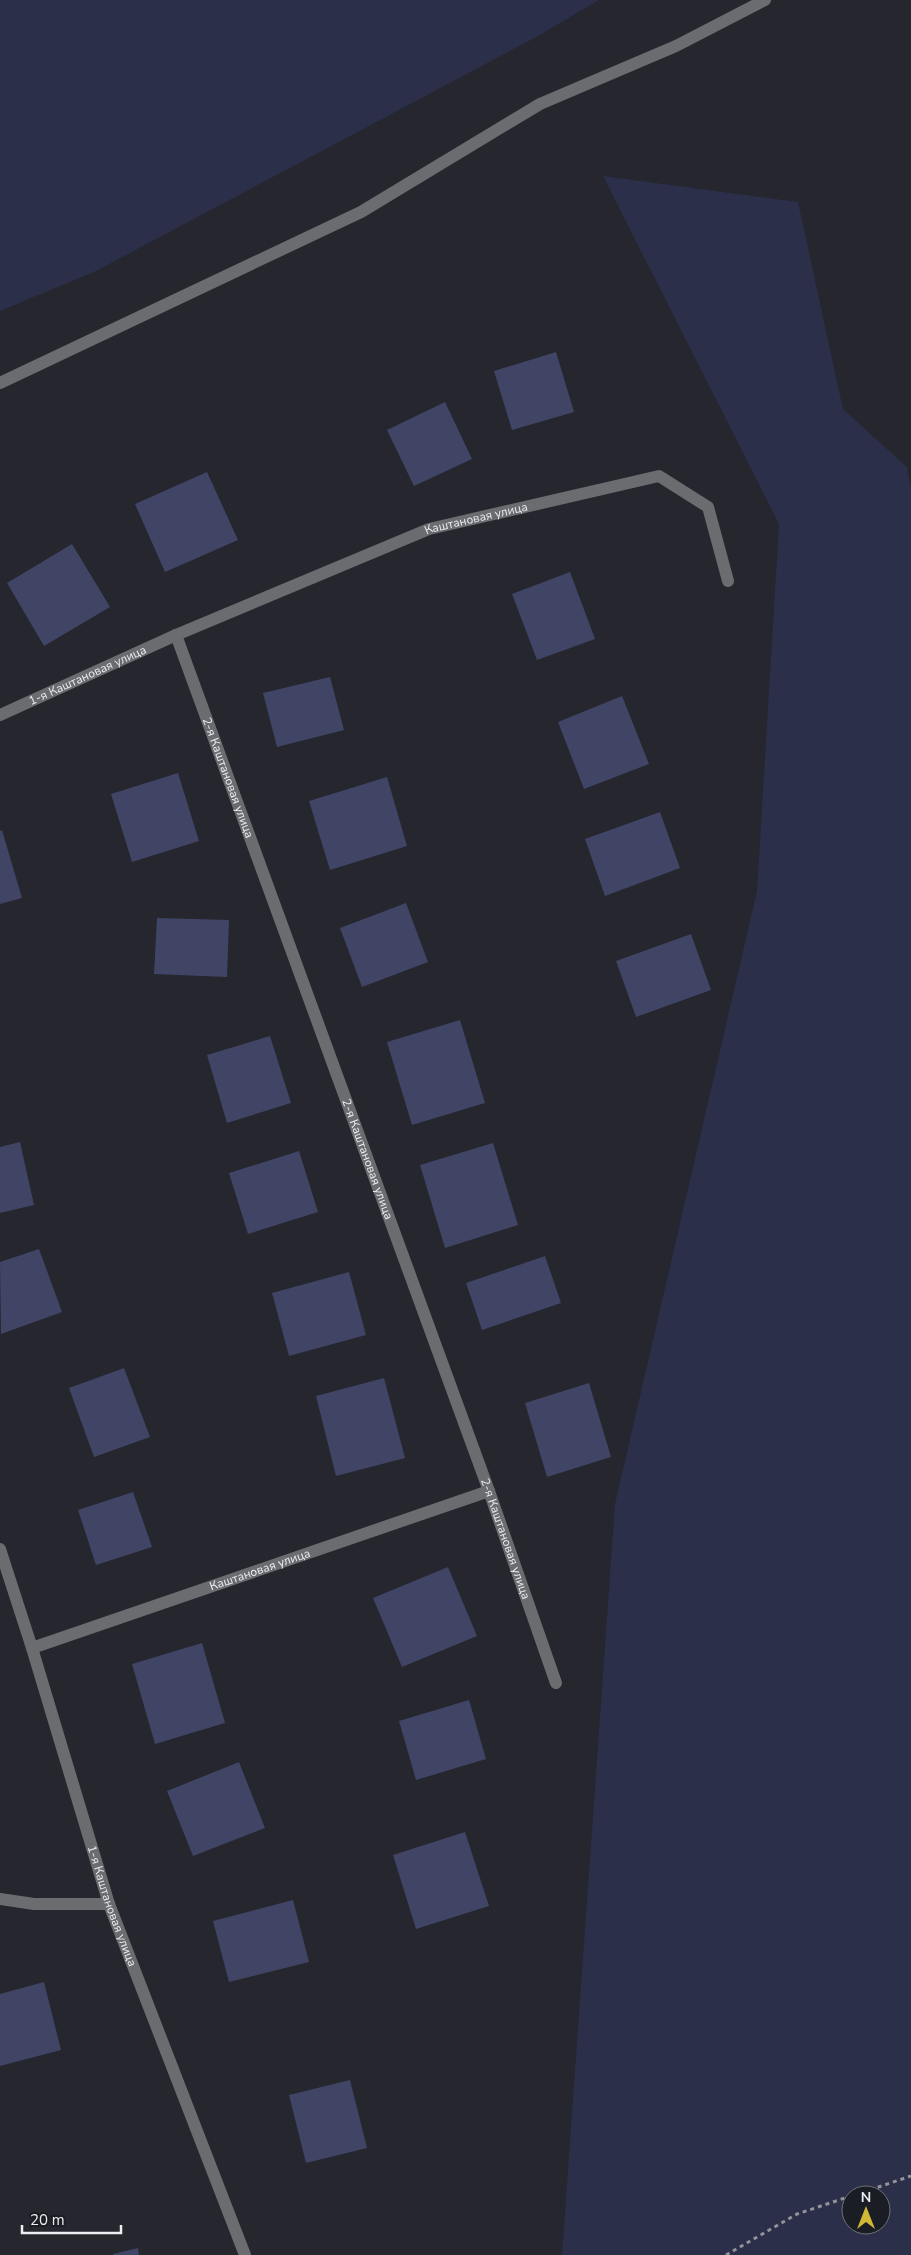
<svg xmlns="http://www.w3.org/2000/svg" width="911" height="2255" font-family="'Nunito Sans',sans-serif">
<rect width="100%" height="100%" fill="#25262e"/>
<path fill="#2b2f4a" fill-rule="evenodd" d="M0,0H599L538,36L94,272L0,311Z
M603,176L798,202L843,409L907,467L911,487V2255H562L615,1504L757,891L779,524ZM851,2195H881V2225H851Z"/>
<path fill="#404566" d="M556,352L574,412L512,430L494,371Z
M445,402L472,459L414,486L387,430Z
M207,472L238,540L165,572L135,504Z
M72,544L110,607L44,646L7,583Z
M570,572L595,639L537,660L512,594Z
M330,677L344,730L277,747L263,693Z
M622,696L649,764L584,789L558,722Z
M178,773L199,841L132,862L111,794Z
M387,777L407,846L330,870L309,801Z
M660,812L680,868L605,896L585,839Z
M2,830L22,898L0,904V831Z
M406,903L428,962L362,987L340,928Z
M157,918L229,920L227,977L154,974Z
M691,934L711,990L636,1017L616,961Z
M460,1020L485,1103L412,1125L387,1042Z
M270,1036L291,1103L227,1123L207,1055Z
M20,1142L34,1205L0,1213V1147Z
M493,1143L518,1225L445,1248L420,1165Z
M299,1151L318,1212L248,1234L229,1173Z
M39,1249L62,1312L1,1334L0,1262Z
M545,1256L561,1303L482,1330L466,1283Z
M349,1272L366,1335L289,1356L272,1293Z
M124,1368L150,1437L94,1457L69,1388Z
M384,1378L405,1458L336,1476L316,1396Z
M589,1383L611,1457L547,1477L525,1403Z
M133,1492L152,1547L96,1565L78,1510Z
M448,1567L477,1636L402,1667L373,1598Z
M202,1643L225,1723L155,1744L132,1664Z
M469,1700L486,1759L416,1780L399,1721Z
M239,1762L265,1828L193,1856L167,1791Z
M465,1832L489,1906L416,1929L393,1855Z
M293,1900L309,1962L229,1982L213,1921Z
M44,1982L61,2050L0,2066V1994Z
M350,2080L367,2148L306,2163L289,2095Z
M138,2248L139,2255H113V2254Z"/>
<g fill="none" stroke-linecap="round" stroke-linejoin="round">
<path stroke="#929399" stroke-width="3" stroke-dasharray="4 4" stroke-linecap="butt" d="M855,2195L911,2176
M726,2255L797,2214L851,2196"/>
<g stroke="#6b6c70" stroke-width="12">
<path d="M0,383L361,212L540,104L676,46L765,0"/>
<path id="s1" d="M176,635L489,1491L556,1683"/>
<path id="s2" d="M0,715L176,635L429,529L659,476L708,507L728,581"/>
<path id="s3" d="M0,1549L32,1648L109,1904L245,2255"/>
<path id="s4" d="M32,1648L489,1491"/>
<path d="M0,1899L34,1904H109"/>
</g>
</g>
<g text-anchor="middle" stroke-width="4" stroke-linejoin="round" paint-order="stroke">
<g font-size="12" fill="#edeef3" stroke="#1b1d24">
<text dy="4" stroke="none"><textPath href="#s2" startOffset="516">Каштановая улица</textPath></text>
<text dy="4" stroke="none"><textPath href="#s2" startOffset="96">1-я Каштановая улица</textPath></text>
<text dy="4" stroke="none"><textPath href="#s1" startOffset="152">2-я Каштановая улица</textPath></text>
<text dy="4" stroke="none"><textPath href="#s1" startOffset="558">2-я Каштановая улица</textPath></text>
<text dy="4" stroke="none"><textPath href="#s1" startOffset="962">2-я Каштановая улица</textPath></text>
<text dy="4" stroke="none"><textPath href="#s4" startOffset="241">Каштановая улица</textPath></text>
<text dy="4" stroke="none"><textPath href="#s3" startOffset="374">1-я Каштановая улица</textPath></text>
</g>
</g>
<g transform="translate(866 2210)"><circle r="24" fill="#1b1d24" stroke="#6f7177"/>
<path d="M0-4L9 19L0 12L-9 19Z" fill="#d1b736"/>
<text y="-8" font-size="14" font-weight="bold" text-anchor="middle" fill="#edeef3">N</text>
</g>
<path d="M22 2225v8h99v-8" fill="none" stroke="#edeef3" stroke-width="2.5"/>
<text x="30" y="2225" font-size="15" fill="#edeef3" stroke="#1b1d24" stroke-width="4" paint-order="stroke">20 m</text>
</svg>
